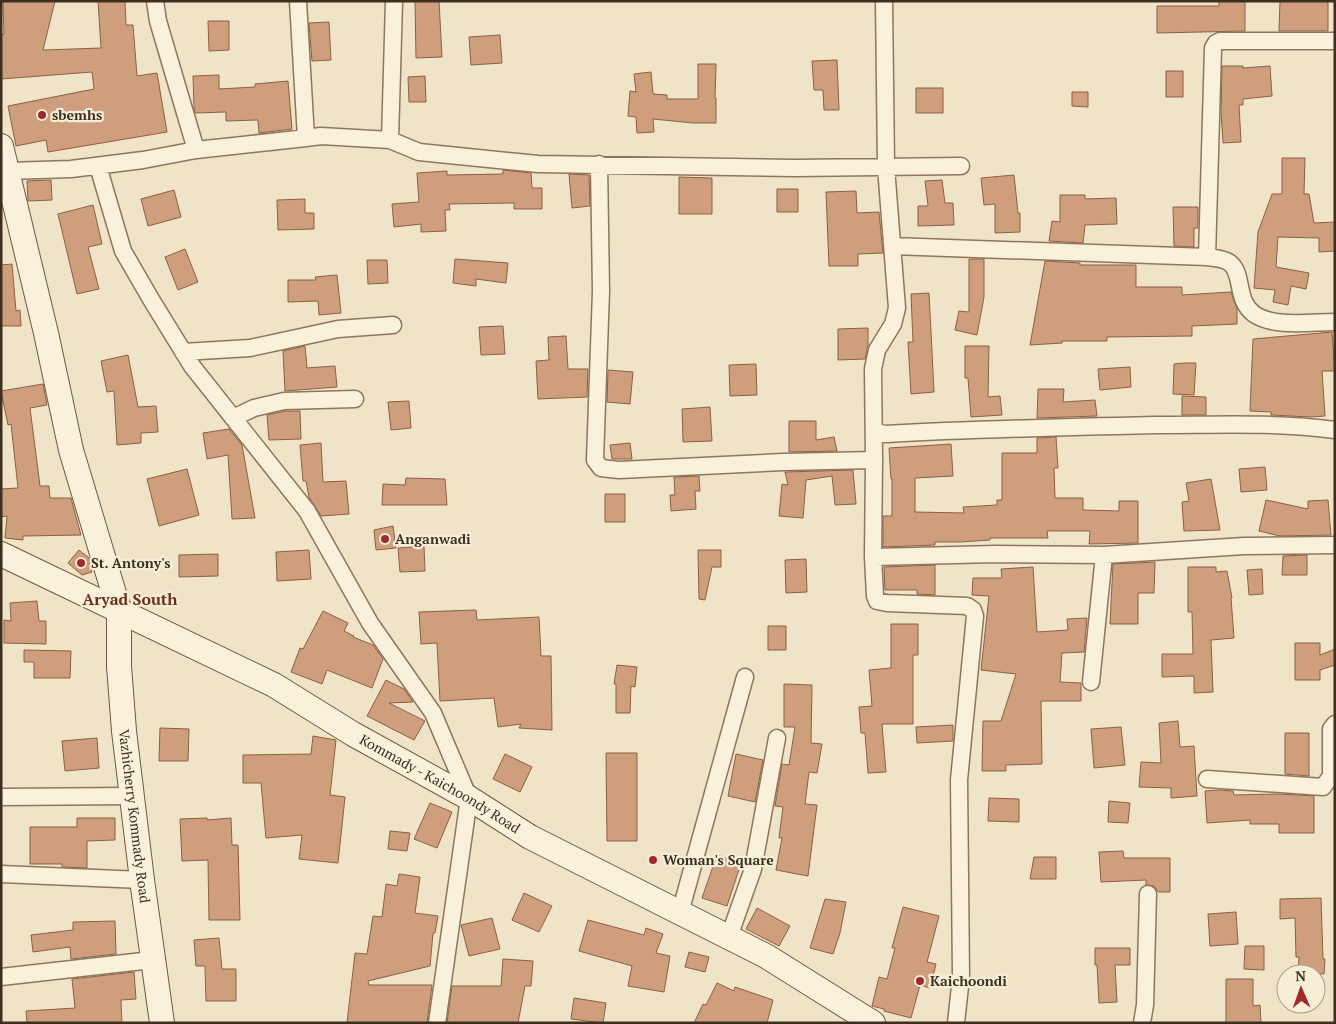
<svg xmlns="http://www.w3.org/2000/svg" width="1336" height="1024" font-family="'PT Serif',serif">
<rect width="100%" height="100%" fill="#f0e4c8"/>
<path fill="#cf9f7d" stroke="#8d5f41" d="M3,1H55L43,50L101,48L98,1H125L126,25H133L137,76L157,73L167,132L48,152L46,140L16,146L8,106L94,89L92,72L1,79V35L4,34Z
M415,1H439L442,57L416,58Z
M1219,1H1245V31L1157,33V6H1219Z
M1280,1H1328V31H1279Z
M208,21H229V50L209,51Z
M329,22L331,60L312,61L309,23Z
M500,35L502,63L471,65L469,37Z
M837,60L839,110H824L823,90H814L812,61Z
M698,64H716L715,98H716V123H693L653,119L654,132L637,133L636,117L628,116L630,91L636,92L634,74L651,72L653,94L667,95V99H698Z
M1222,66H1243V68L1270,66L1272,96L1243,99V105H1239L1241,142L1223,143L1221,111Z
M1166,71H1183V97H1166Z
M219,75V89L255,87V84L288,81L292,129L259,133L258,120L226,121V112L195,113L194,107L193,76Z
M425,76L426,102H409L408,77Z
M916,88H943V113H916Z
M1072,92H1088V107L1072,106Z
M1282,158H1305L1304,194H1309L1314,223L1335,222V251L1319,252V238L1278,237L1276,267L1309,273L1306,289L1291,286L1288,305L1273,302L1275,290L1254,288L1258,232L1272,194H1282Z
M503,170L531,173L532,188H542V209H514V203L449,204L450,210H445L446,231L421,232V224L394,227L392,204L419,202L417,173L447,171V175L503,174Z
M569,174L589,175L590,206L572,208Z
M1014,175L1018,213H1020V232L995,233V204L984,205L981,178Z
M679,177L712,178V214H679Z
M51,180L52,200L28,201L27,181Z
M942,180L945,203H953L954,225L918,226V206H928L925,181Z
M777,189H798V212H777Z
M174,190L181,217L148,226L141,199Z
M856,191L857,213L879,212L883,253L858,254V266H829L826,192Z
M1060,195H1085V199L1116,198L1117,224L1085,225L1083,243L1049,241L1052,221L1060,222Z
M305,199V213H314V229L278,230L277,200Z
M93,205L102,244L88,247L99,289L77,294L58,214Z
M1173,207H1198V228H1194V247L1174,246Z
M185,249L198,282L178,290L165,257Z
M455,259L508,263L506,283L476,279V286L453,283Z
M969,259H984V297L977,335L955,330L959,311L969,312Z
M367,260H387L388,283L368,284Z
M1045,261L1080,263V265H1136V287H1182V295L1231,292L1237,309V324L1192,326V336L1107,337V341H1062V343L1030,345Z
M12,264L16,311L20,310L21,326H1V265Z
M337,275L341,313L319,315L318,301L288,302V280H316L315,277Z
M929,293L934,392L911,394L908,342H913L911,294Z
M503,326L505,354L481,355L479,327Z
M868,328V345L865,359L838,360V329Z
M1332,332L1335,371H1322L1325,416L1310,417L1271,415V412L1250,411L1253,339Z
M566,336L568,369H588L587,397L538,399L536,361L549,360L548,337Z
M305,346L307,368L335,366L337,387L285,391L283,351Z
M965,346H989L988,397L1000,396L1002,415L971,417L968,378H965Z
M128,355L138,407L156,406L158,432L141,433V443L117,445L114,391L107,392L101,361Z
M1185,363H1196L1194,395L1173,394L1174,364Z
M756,364L757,395L730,396L729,365Z
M1130,367L1131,387L1100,390L1098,369Z
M608,370L633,372L630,404L607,402Z
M43,384L47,405L30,408L40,486H49L50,498H71L81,535L23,536V540L5,538L7,516L1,517V489L18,488L11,424L8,425L1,391Z
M1038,389H1064L1063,402L1095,400L1097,416L1037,418Z
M1182,396L1206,397V415H1182Z
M409,401L411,428L391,430L388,402Z
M710,407L712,441L683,442L682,409Z
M285,411H300L301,439L269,440L267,415Z
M789,421H816V440L834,437L837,451L789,452Z
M229,429L242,445L255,518L232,519L228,455L207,459L203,433Z
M1056,437L1058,468H1054L1055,498H1083V510L1119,511V501H1138V543L1089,544L1090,531H1047L1048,538H990V540L960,542H935V545L883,547V516H892V479H891L889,448L951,444L953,476L915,478V512L964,513L963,507L997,505V500H1002V453H1037V438Z
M321,443L323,482L346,481L349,514L321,516L309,497L306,481H303L300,445Z
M630,443L632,459H612L610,445Z
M1265,467L1267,490L1241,492L1239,469Z
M187,469L199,515L159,526L147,479Z
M853,470L856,504L835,505L832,476L806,480L803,518L779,516L782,484L788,485L785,472Z
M699,476L700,491H695L696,509L671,511L670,495H675L674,477Z
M406,478L445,479L447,505H382L383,484L405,485Z
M1211,479L1220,530L1184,531L1182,502L1189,501L1186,483Z
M605,494H625V522H605Z
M1266,500L1308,509V501L1328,500L1331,535L1280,536L1259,531Z
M393,526L396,548L376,550L374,530Z
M424,546L425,571L400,572L398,548Z
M79,550L89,558L92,572L82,575L68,563Z
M309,550L311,579L277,581L276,552Z
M698,550H721V567H712L705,600L699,599Z
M218,554V576L179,577V555Z
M1307,555V575H1282L1283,556Z
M806,559L807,592L786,593L785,560Z
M1155,562L1154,593H1138V624H1110L1113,564Z
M935,565V595L917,594V590H885L884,567Z
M1033,567L1037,632L1068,630L1067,619L1087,618L1084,652L1062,653L1060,682L1081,683V701H1041L1042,764L1006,765V771H982L983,721H1001L1016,674L981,670L989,596L972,595L973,578H1002L1001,569Z
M1188,567H1216V572L1227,571L1232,598H1231L1234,638L1211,640L1213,692L1194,693V676L1162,677V654H1193L1192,612H1188Z
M1262,569L1263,594L1249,595L1247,570Z
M37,601L39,621H46V644L4,643V620L11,621L10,603Z
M476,610L477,620L539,617L541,656H551L552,730L519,728L521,724L498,727L494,698L440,701L437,643L421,644L419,612Z
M323,611L348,623L344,631L354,636L353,637L373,645L383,659L372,688L327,670L322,684L291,672L300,648L303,649Z
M891,624H918V655H913V724H882L886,772L868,773L865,733H861L859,707L872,706L869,670L891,668Z
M768,626H786V650H768Z
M1295,643H1320V655L1335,649V665L1320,670V680H1295Z
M24,650L71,651L70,678H34V662H24Z
M617,665L637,667L635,687L631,686L630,713H616V684H614Z
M386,680L404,689L413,702L389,703L425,721L414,740L367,716Z
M784,684L812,685L811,743L822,744L817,773L809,772L805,804L817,805L808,876L776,870L782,838H779L783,807L775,806L782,764L789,765L795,727H784Z
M1178,721L1180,747L1194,746L1197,796L1171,798V788L1139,787L1141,762L1161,763L1159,723Z
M953,725V741L917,743L916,727Z
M1121,727L1125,765L1094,768L1091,729Z
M160,728L189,729L188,761H159Z
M1285,733H1309V776L1285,774Z
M313,736L336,740L330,795L345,797L338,863L299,859L302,835L266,838L261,783H243V755L311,754Z
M97,738L99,768L65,771L62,741Z
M606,753H637V841H607Z
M505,754L532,767L520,792L493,779Z
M736,754L763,760L755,802L728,796Z
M1220,790L1233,791L1234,795L1279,794L1314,796V833H1279V824H1250V820L1207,823L1205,791Z
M989,798L1019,799V822L988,821Z
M1109,801L1130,803L1128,823L1108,822Z
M430,803L452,812L437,848L414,839Z
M77,818H115V840L87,841V868L62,867V864H30V827H77Z
M207,818V820L231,818L232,845H238L240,920H209L208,860L182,861L180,819Z
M390,831L410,833L407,851L388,849Z
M1123,851L1124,858H1170V892H1158L1154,886L1146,885V880L1101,882L1099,852Z
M717,855L741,863L727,906L702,898Z
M1034,857H1056V879H1030Z
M399,874L420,877L415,913L438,916L435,933H433L430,966L368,981L369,985H432L427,1023H347L355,953L367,954L373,916L382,917L386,884L397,886Z
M524,893L552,906L539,932L512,920Z
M1321,898L1323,959H1325L1324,974H1298L1299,957H1296L1295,918L1280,919V899Z
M825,899L846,902L840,933L833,954L810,948Z
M903,907L939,916L927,962L936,964L930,988L920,985L911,1018L884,1011V1009L872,1006L879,977L887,979L895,948H892Z
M757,908L790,926L779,946L746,929Z
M1236,912L1238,944L1210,946L1208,914Z
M492,918L500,949L469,956L461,925Z
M588,920L644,935L646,928L663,934L656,953L670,956L664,992L628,986L632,966L579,951Z
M115,921L116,954L71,959L70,947L33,952L31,935L73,930V922Z
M219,938L222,969H236V1001H206L205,966H196L194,940Z
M1245,946H1264V970L1244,969Z
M1095,948H1130V965H1115L1117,1002L1099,1003L1097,965H1095Z
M689,952L709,957L705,972L685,967Z
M503,959L533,961L531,986H525L518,1023H447L452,986H501Z
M134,972L136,999L121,1000L122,1023H27L26,1011L75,1008L72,979Z
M1226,979H1253V1006L1260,1005L1261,1023H1226Z
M717,983L734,991L735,987L773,1000L767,1023H694L703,1004L706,1005Z
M574,998L606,1003L603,1023L571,1019Z"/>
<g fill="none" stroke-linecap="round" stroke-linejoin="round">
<defs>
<path id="minor" d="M155,1L158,21L196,150
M298,1L306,138
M394,1L390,140L419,152L538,164L795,168L961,166
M884,1L886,167L897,308L893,324L877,350L873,369L874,460L873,557L875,596L877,601L887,603L967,606L973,610L975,616L959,780L961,977L956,1023
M599,164L601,291L595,460L601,468L619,470L783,462L874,460
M98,166L123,251L152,301L192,366L307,511L370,623L433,713L469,798L437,1023
M8,171L71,169L143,160L196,150L306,138L321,136L390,140
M892,246L1207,257C1214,258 1223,258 1230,263C1244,274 1235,300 1254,314C1274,328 1311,322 1335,322
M1207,257L1213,48L1216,43L1220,41H1335
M183,352L250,348L338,329L393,325
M233,418L254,408L284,401L355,399
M874,432L886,434C976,429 1066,427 1156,425C1216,425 1275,422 1335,430
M873,557L996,554L1104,555L1244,546L1335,545
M1091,682L1104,555
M1207,779L1323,787L1331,776V729L1335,724
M1,797L131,796
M1,874L142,880
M680,913L745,677
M729,937L753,869L777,738
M1,977L152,960
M1142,1023L1145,1005L1148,894"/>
<g id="secondary">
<path id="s1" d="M1,146L46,333L71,450L119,610V666L124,731L142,880L162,1023"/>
<path id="s2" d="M1,554L274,685L353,734L469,798L530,837L766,956L873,1023"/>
</g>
</defs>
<use href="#minor" stroke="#8d765c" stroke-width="19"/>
<use href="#secondary" stroke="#6f573f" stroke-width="26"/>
<use href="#minor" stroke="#faf1dc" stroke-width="16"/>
<use href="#secondary" stroke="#faf1dc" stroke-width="24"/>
</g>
<g fill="#9e2a2b" stroke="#f7eed8" stroke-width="2">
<circle cx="42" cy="115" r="5"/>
<circle cx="385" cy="539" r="5"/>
<circle cx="81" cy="563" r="5"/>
<circle cx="653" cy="860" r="5"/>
<circle cx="920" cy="981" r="5"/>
</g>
<g text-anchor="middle" stroke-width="4.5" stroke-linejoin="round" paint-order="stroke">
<g font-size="14" font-weight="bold" fill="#3d2e20" stroke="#f7eed8" text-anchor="start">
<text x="52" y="120">sbemhs</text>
<text x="395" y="544">Anganwadi</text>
<text x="91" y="568">St. Antony's</text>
<text x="663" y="865">Woman's Square</text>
<text x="930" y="986">Kaichoondi</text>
</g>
<g font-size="14" fill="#3d2e20" stroke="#f7eed8">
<text dy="5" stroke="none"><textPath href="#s2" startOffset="496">Kommady - Kaichoondy Road</textPath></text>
<text dy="5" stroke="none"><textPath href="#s1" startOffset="686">Vazhicherry Kommady Road</textPath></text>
</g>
<g font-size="16" font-weight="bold" fill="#6b2e1e" stroke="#f7eed8">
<text x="130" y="605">Aryad South</text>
</g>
</g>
<rect width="1336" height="1024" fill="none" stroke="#3d2e20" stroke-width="5"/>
<g transform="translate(1301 989) rotate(358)"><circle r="24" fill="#f7eed8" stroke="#ada18e"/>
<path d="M0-4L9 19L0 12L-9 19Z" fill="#9e2a2b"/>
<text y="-8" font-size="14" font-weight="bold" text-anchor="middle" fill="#3d2e20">N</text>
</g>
</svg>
